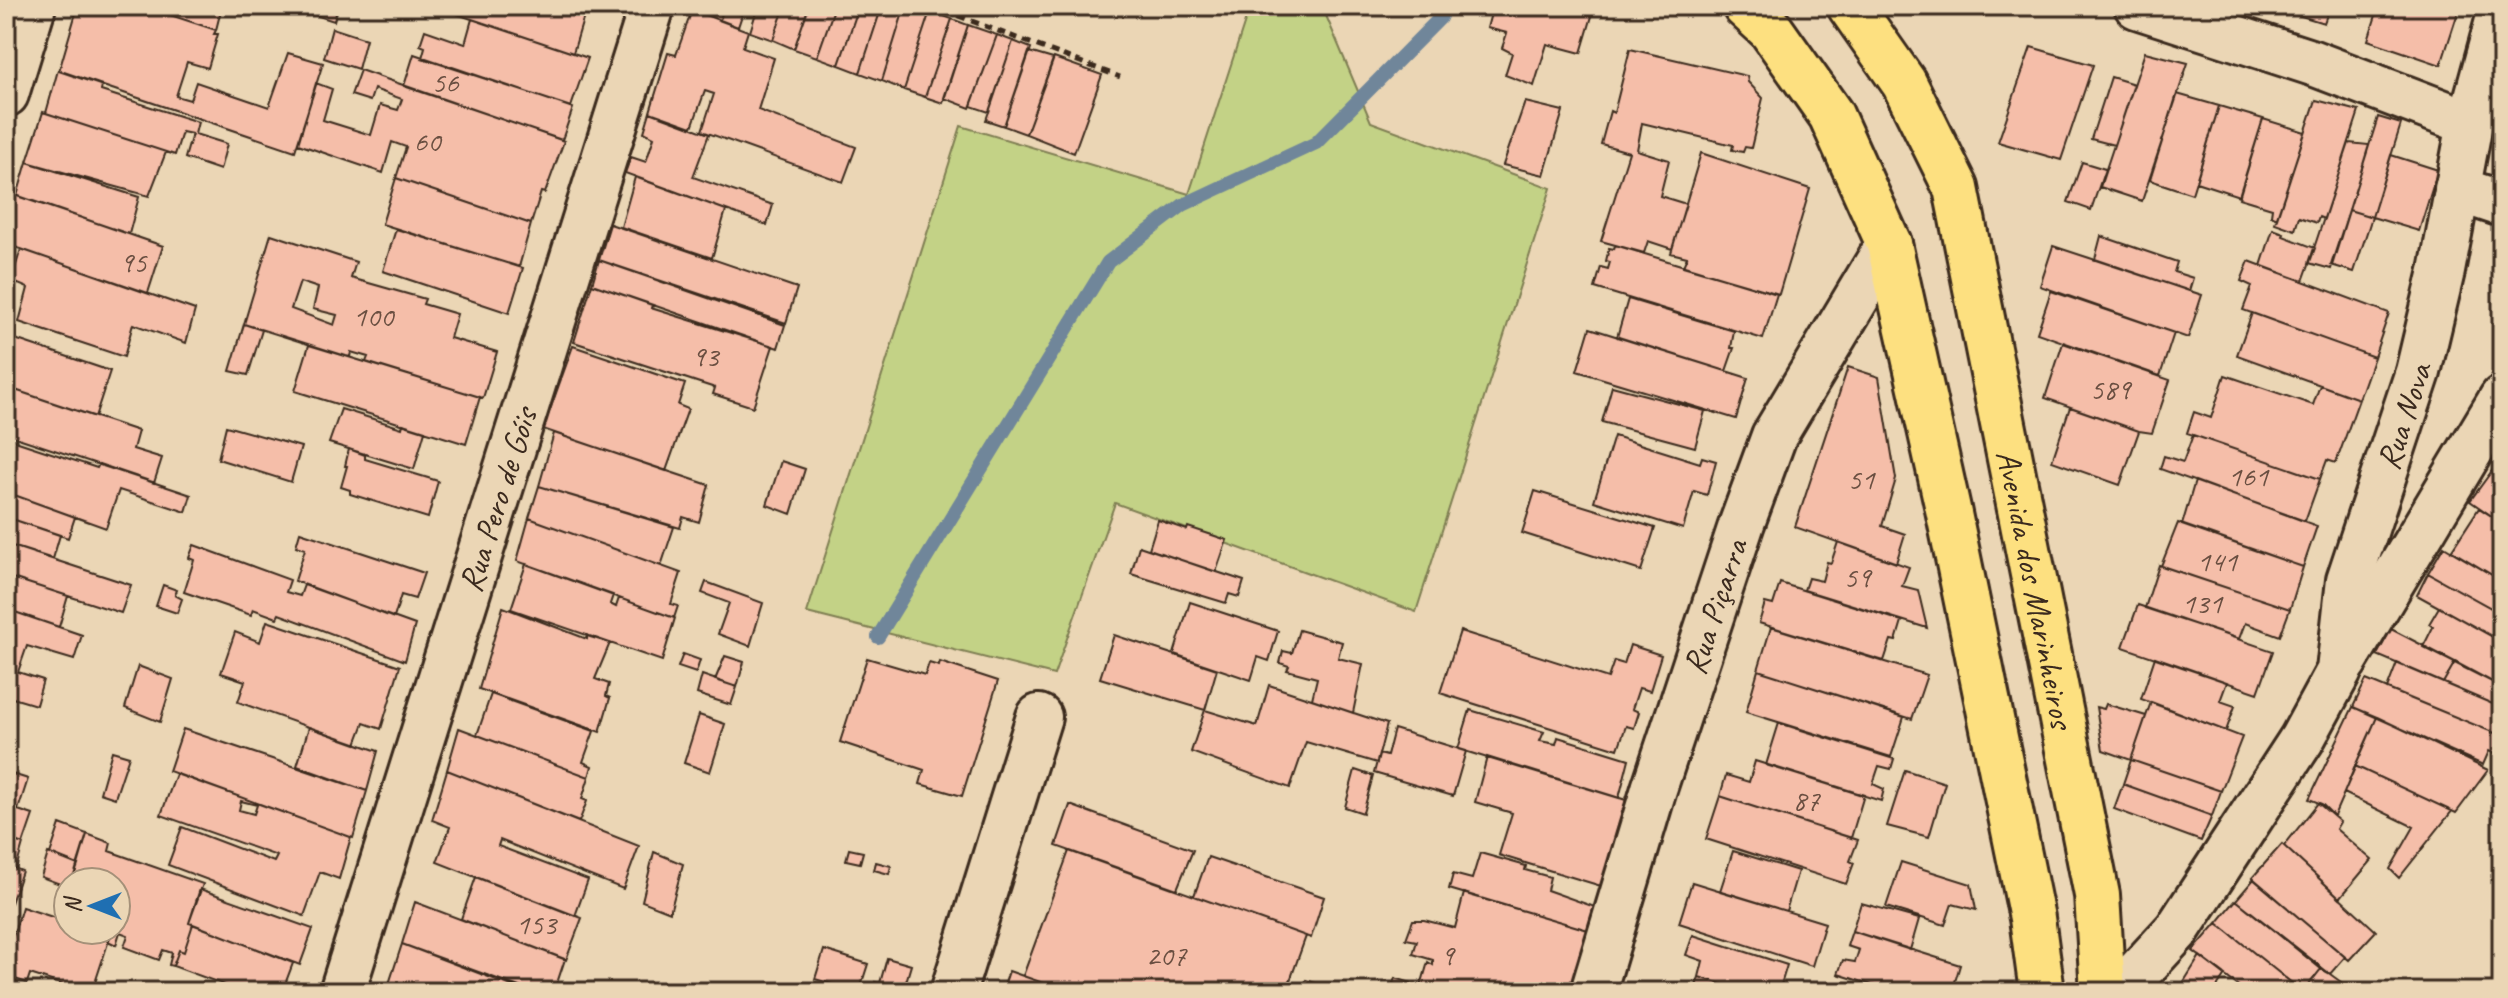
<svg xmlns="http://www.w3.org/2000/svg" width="2508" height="998" font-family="Caveat,sans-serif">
<rect width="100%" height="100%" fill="#ebd6b5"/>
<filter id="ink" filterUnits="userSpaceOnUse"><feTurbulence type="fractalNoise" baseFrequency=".0125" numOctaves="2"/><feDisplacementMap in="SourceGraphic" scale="16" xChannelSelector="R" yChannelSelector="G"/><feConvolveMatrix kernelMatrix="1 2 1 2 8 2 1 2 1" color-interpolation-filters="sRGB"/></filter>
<g filter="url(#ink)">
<path fill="#c3d286" stroke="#7f7e52" stroke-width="2" d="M1250,6H1322L1371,122L1551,188L1416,612L1115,503L1054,675L807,613L961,126L1189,194Z"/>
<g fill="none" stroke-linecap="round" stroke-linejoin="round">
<path stroke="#6f869a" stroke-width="14" d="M878,637L1108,262L1183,205L1316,143L1440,18L1445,6"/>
</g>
<path fill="#f5bea9" stroke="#3b2a1e" stroke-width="2" fill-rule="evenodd" d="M78,6H143L216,30L214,34H218L208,68L187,62L176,96L190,100L196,82L269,107L288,53L323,63L295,151L59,71Z
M143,6H222L216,30Z
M287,6H338L334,21Z
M433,6H587L573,53Z
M681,6H724L720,20Z
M758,6H785L773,40L750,32Z
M785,6H809L794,49L773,40Z
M809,6H835L817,57L794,49Z
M835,6H859L839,65L817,57Z
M859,6H882L860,73L839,65Z
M882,6H905L882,81L860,73Z
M905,6L930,11L904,90L882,81Z
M1493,6H1595L1581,53L1547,44L1534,86L1505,75L1512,53L1502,48L1507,33L1487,28Z
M2268,6H2330L2324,23Z
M2379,6H2460L2441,65L2368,40Z
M724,8L742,15L738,27L720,20Z
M692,10L748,31L743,47L774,58L758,110L856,147L843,182L702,131L714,94L705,91L692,127L650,112L668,53L676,55Z
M930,11L952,19L925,97L904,90Z
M472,19L588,58L571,107L422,58L425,47L420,45L425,30L465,44Z
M952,19L968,25L943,103L925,97Z
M968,25L997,35L970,108L944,98Z
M332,28L366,39L358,69L324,58Z
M997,35L1013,41L989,112L971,106Z
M1013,41L1031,48L1004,126L986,120Z
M2031,47L2093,65L2061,160L1998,142Z
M1630,49L1747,76L1748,82L1763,98L1751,148L1745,147L1743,152L1732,150L1733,145L1642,123L1637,150L1669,160L1660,196L1686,204L1672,249L1648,241L1644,253L1601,241L1629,152L1601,144L1610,111L1614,113Z
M1029,52L1053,59L1026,134L1004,126Z
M2145,52L2188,63L2142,201L2100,187Z
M414,54L573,108L562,140L404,86Z
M1054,58L1102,75L1074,153L1026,134Z
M58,70L102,85L101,91L198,122L195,134L227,144L220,170L185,158L192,134L182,132L175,155L46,113Z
M360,70L564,141L545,193L541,192L531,224L396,178L406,147L392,142L383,173L298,144L316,83L332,89L323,120L371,135L380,105L398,110L402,99L374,89L370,101L351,95Z
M2111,77L2134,84L2114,145L2091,139Z
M2177,94L2219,106L2192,194L2150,180Z
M2316,100L2359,111L2324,219L2319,217L2317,223L2299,217L2295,230L2275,223Z
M1525,102L1563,111L1544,175L1503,165Z
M2219,106L2263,119L2239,196L2196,182Z
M43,112L166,152L149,196L27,162Z
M650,112L709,134L693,177L773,205L767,225L625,173L631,157L646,162L654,137L644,132Z
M2378,117L2401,124L2372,217L2349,210Z
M2263,119L2305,132L2277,218L2271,215L2272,208L2239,198Z
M2349,143L2369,145L2331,269L2309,263Z
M1701,153L1810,189L1779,294L1683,266L1687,257L1671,253Z
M2391,155L2438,170L2419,231L2372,217Z
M27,162L139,197L129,234L17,196Z
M2082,162L2105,169L2091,210L2068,202Z
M635,177L726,210L712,258L621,227Z
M396,178L531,224L519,267L382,224Z
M10,193L163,246L148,293L6,244V207Z
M2349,210L2372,217L2354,272L2331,265Z
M610,224L797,288L786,323L599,260Z
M396,229L523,268L509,313L383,271Z
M2273,229L2284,233L2283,236L2315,248L2303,281L2261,266Z
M271,234L356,262L351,278L425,299L423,304L457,314L450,338L497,352L483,398L366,362L368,357L351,352L350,357L346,356L244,324ZM300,282L318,288L313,309L337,315L334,325L291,309Z
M2101,236L2177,262L2174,272L2193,278L2189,291L2095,259Z
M1615,245L1777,294L1763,339L1595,288L1601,267L1608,269L1610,262L1606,261L1609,248L1614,249Z
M2053,246L2202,295L2188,338L2040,286Z
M21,249L195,310L186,343L133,324L124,357L19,322L28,288L11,281Z
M599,260L785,325L778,348L592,284Z
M2249,261L2389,313L2374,357L2243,310L2252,286L2241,281Z
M592,284L652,305L651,308L773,346L753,407L713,394L715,388L574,342Z
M2051,291L2174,333L2160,376L2037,333Z
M1628,299L1734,331L1731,348H1734L1726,371L1617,337Z
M2252,313L2374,357L2359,399L2237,355Z
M244,324L262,330L248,375L230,371Z
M1590,328L1748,378L1736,419L1577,371Z
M6,336L110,371L95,417L6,387Z
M2063,343L2170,380L2152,433L2139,431L2045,398Z
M309,345L480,397L466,444L295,391Z
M573,346L685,384L678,405L688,409L666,471L543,429Z
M1848,367L1879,377L1896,479L1882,526L1905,534L1896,563L1795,527Z
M2225,375L2313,405L2320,385L2359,399L2336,463L2327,460L2320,479L2187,433L2194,412L2211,418Z
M1612,386L1705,411L1695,447L1602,422Z
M6,387L138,431L133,449L162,458L154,483L6,434Z
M2070,407L2139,431L2120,485L2052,461Z
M341,409L402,428L403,424L425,431L414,469L329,443Z
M226,426L301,447L291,482L218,459Z
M554,433L709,485L699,522L683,517L680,528L539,486Z
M2193,435L2320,479L2305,521L2160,469L2164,456L2183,462Z
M1614,436L1700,463L1702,457L1716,461L1707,495L1694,491L1683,529L1594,501Z
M6,438L97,468L99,464L191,495L186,512L119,490L106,528L6,492Z
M349,449L365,455V459L438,481L428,518L350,494V490L341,487L347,466H345Z
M2502,457V523L2470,501Z
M781,461L805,469L791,514L767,505Z
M2195,481L2317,526L2303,567L2182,525Z
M539,486L674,527L661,566L529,518Z
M1535,491L1655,528L1641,571L1522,533Z
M6,492L75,517L68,538L6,517Z
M2479,508L2502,523V581L2451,551Z
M6,517L60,535L53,559L6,544Z
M529,518L681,573L671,604L678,606L674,618L517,561Z
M1158,520L1187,530L1188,527L1227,540L1216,572L1149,549Z
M2178,523L2303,567L2290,609L2161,566Z
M300,532L424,573L415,599L401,595L394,618L295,581L305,549L296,546Z
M1838,542L1909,567L1902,586L1918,590L1927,628L1804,590L1808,578L1822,581L1827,562L1831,563Z
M6,544L131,585L121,613L6,576Z
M194,545L290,580L286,592L300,596L304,585L415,625L405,661L279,614L277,618L253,609L251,615L184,592L194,560L189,558Z
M1139,546L1244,581L1239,597L1229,594L1226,603L1131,574Z
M2444,546L2502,581V614L2428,573Z
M526,564L613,595L610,604L616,607L619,598L675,618L662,661L511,609Z
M2159,565L2290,609L2280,636L2245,623L2239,639L2145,608Z
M2428,573L2502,614V642L2417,595Z
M6,576L68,596L59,627L6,609Z
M706,582L763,603L750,646L718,634L729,603L702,593Z
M1780,583L1902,621L1896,641L1891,640L1884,661L1759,623L1765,603L1773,605Z
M163,585L177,590L175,595L182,599L177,613L156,606Z
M1190,602L1278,631L1269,661L1258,657L1251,680L1174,654Z
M2138,605L2273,651L2258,693L2123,647Z
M503,607L587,639V636L610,643L595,679L609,684L606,696L610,698L600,732L479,689Z
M2439,607L2502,642V687L2423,647L2433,627L2429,624Z
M6,609L82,635L74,660L27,646L18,672L43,680L36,705L6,696Z
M267,621L400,666L381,729L364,723L356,744L238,702L245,681L221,673L235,632L260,642Z
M1771,627L1927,675L1912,719L1758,670Z
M2391,629L2455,662L2443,683L2377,655Z
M1299,630L1342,642L1338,658L1363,664L1353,713L1312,699L1317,678L1287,670L1289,666L1280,663L1283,651L1292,653Z
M1460,631L1608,678L1614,661L1624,664L1630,645L1661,655L1650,691L1639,688L1632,709L1639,712L1634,728L1626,726L1618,749L1440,693Z
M1114,635L1217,669L1205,710L1100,678Z
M683,654L700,660L696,673L678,667Z
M725,656L744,662L737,687L715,680Z
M2155,657L2227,682L2220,701L2235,706L2226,731L2141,699Z
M867,658L925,675L929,663L939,666L940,662L998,681L962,796L920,784L924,770L840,742Z
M2455,662L2502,687V708L2443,683Z
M2397,663L2502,708V736L2387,689Z
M138,666L173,679L160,722L125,708Z
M1758,670L1904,717L1891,757L1746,712Z
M702,675L737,687L731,705L697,694Z
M2366,680L2502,736L2498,755L2489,751L2483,765L2353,707Z
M1269,685L1387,724L1377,763L1306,742L1290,788L1191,752L1205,710L1257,726Z
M491,694L594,731L583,762L592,766L589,777L477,735Z
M2151,702L2242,737L2221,791L2131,760Z
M2106,704L2146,716L2131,760L2103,750L2096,707L2104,709Z
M2353,707L2377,717L2334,816L2322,804L2309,799Z
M1470,710L1544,732L1540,741L1556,744L1558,737L1629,759L1619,798L1458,749Z
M699,715L725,724L710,772L684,763Z
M2377,717L2488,770L2456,813L2355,766Z
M1779,723L1894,759L1891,769L1879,766L1873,784L1884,789L1881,801L1766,765Z
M309,727L378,751L367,791L297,766Z
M459,728L589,777L582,799L587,801L579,822L447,770Z
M183,729L367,791L353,838L169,771Z
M1394,729L1466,751L1453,796L1374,773L1379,754L1387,756Z
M112,751L129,756L115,798L100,793Z
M1487,757L1626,800L1601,886L1499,855L1512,813L1475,802Z
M2131,760L2221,791L2212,816L2123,784Z
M1755,761L1864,795L1851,838L1720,796L1726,775L1749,782Z
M2355,766L2452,811L2399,878L2390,869L2414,827L2344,793Z
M447,770L639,846L623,889L500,840L498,846L588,880L575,916L437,862L450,827L432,820Z
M1355,770L1373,776L1363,813L1345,807Z
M1905,770L1945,783L1929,837L1887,826Z
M6,772L28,779L18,810L6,806Z
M176,774L351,837L339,879L320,872L304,916L168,865L182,827L274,862L277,856L161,815ZM241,801L257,805L254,814L239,810Z
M2123,784L2212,816L2201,841L2114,809Z
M1720,796L1858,840L1850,861L1854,863L1846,884L1706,839Z
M2318,803L2340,822L2336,829L2372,860L2340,898L2284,846Z
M1070,805L1193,850L1177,889L1056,846Z
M6,806L33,815L23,844L6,838Z
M60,824L87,834L78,865L50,854Z
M87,834L111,843L109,851L203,884L189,923L193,924L184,952L179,950L173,966L169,965L172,953L163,950L159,960L124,947L128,935L120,932L116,945L108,941L110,937L89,930H116V882H72Z
M6,838L23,844L16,869L6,865Z
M2282,844L2376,931L2349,960L2252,878Z
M849,849L863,852L860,863L846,860Z
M1069,851L1306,936L1286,992H1069L1023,976Z
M1733,851L1798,871L1786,911L1720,891Z
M654,852L683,864L670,912L642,901Z
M48,853L78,865L72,882H68V887L41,877Z
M1480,853L1526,866L1525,870L1550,877L1547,890L1595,907L1588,930L1449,889L1453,874L1472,879Z
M1208,857L1324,897L1311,938L1194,896Z
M876,862L891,866L889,874L874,870Z
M1901,862L1971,884L1976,910L1952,904L1945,925L1886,907Z
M6,865L22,871L11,903L6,901Z
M476,877L582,918L566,960L461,919Z
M2254,879L2345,957L2330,974L2236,900Z
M1692,882L1825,923L1812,966L1679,923Z
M200,889L313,929L300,965L189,923Z
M1464,893L1588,930L1569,992H1390L1395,978L1421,986L1428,962L1433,965V960L1413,954L1417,941L1406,939L1413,920H1424L1455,928Z
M68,897V922L61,920Z
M2236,900L2321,969L2303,992L2217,923Z
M415,902L565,959L554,992L536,989L533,992L402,944Z
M1861,903L1919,919L1910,950L1852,931Z
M22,907L68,922V930H89L110,937L92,992H85L30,974L27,983L6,976V959Z
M2217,923L2303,992H2246L2193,951Z
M193,924L293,963L282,992H244L173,966L179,950L184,952Z
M1852,931L1960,965L1952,992H1894L1838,974L1843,960L1855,962L1859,950L1847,946Z
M1693,935L1787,965L1780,988L1795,992H1747L1699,977L1703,961L1686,955Z
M402,944L494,979L527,992H401L388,987Z
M824,950L868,964L859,992L815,979Z
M2200,956L2225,975L2214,992L2178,991Z
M887,958L911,965L903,992H872L875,982L880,983Z
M2321,969L2330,974L2352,990L2303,992Z
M1009,971L1023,976L1069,992H1002Z
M1699,977L1747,992H1694Z
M1306,980L1342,992H1302Z
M221,984L244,992H219Z"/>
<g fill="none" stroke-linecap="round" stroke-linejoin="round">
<defs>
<g id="minor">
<path d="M2137,6L2313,63L2470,123"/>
<path d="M6,94L33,6"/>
<path d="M2457,189L2502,204"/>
<path d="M2344,662L2502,398"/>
<path id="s1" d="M342,992L652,6"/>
<path d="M953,992L1039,717"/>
<path id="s2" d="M1593,992L1654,789L1742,523L1774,436L1889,244"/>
<path id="s3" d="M2120,992L2177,930L2302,739L2339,671L2349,580L2418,372L2442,271L2470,123L2502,6"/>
</g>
<g id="primary">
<path d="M1745,6L1771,30L1831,115L1889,244L1948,509L2032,918L2042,992"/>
<path id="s4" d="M1850,6L1904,83L1956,188L2097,895L2103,992"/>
</g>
</defs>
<use href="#minor" stroke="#3b2a1e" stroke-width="50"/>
<use href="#primary" stroke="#3b2a1e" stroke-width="50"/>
<path stroke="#3b2a1e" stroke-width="5" stroke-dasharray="8 6" stroke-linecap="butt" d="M932,6L1120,77"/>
<use href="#minor" stroke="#ebd6b5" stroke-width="44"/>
<use href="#primary" stroke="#fde080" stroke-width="44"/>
</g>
</g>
<g text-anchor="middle" stroke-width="7" stroke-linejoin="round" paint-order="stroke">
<g font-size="30" fill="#6a4f41">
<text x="445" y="92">56</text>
<text x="427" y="151">60</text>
<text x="133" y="272">95</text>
<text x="373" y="326">100</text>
<text x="705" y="366">93</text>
<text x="2110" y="399">589</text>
<text x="2248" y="486">161</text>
<text x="1861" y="489">51</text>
<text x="2217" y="571">141</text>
<text x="1857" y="587">59</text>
<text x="2202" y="613">131</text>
<text x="1806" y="810">87</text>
<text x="536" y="934">153</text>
<text x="1166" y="965">207</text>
<text x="1447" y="965">9</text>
</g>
<g font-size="34" fill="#3b2a1e" stroke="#ebd6b5">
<text dy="12" stroke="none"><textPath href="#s3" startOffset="654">Rua Nova</textPath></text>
<text dy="12" stroke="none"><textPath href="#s1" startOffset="516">Rua Pero de Góis</textPath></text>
<text dy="12" stroke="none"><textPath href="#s4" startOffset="620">Avenida dos Marinheiros</textPath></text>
<text dy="12" stroke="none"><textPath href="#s2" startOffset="404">Rua Piçarra</textPath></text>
</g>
</g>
<rect width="2508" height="998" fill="none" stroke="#ebd6b5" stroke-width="32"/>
<rect x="16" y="16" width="2476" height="966" fill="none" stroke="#3b2a1e" stroke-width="3" filter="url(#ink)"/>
<g transform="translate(92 906) rotate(270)"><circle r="38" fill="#ebd6b5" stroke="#a59179" stroke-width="2"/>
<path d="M0-6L14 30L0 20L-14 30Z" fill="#1f6fb2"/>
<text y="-12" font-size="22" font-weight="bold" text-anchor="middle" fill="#3b2a1e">N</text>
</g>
</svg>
